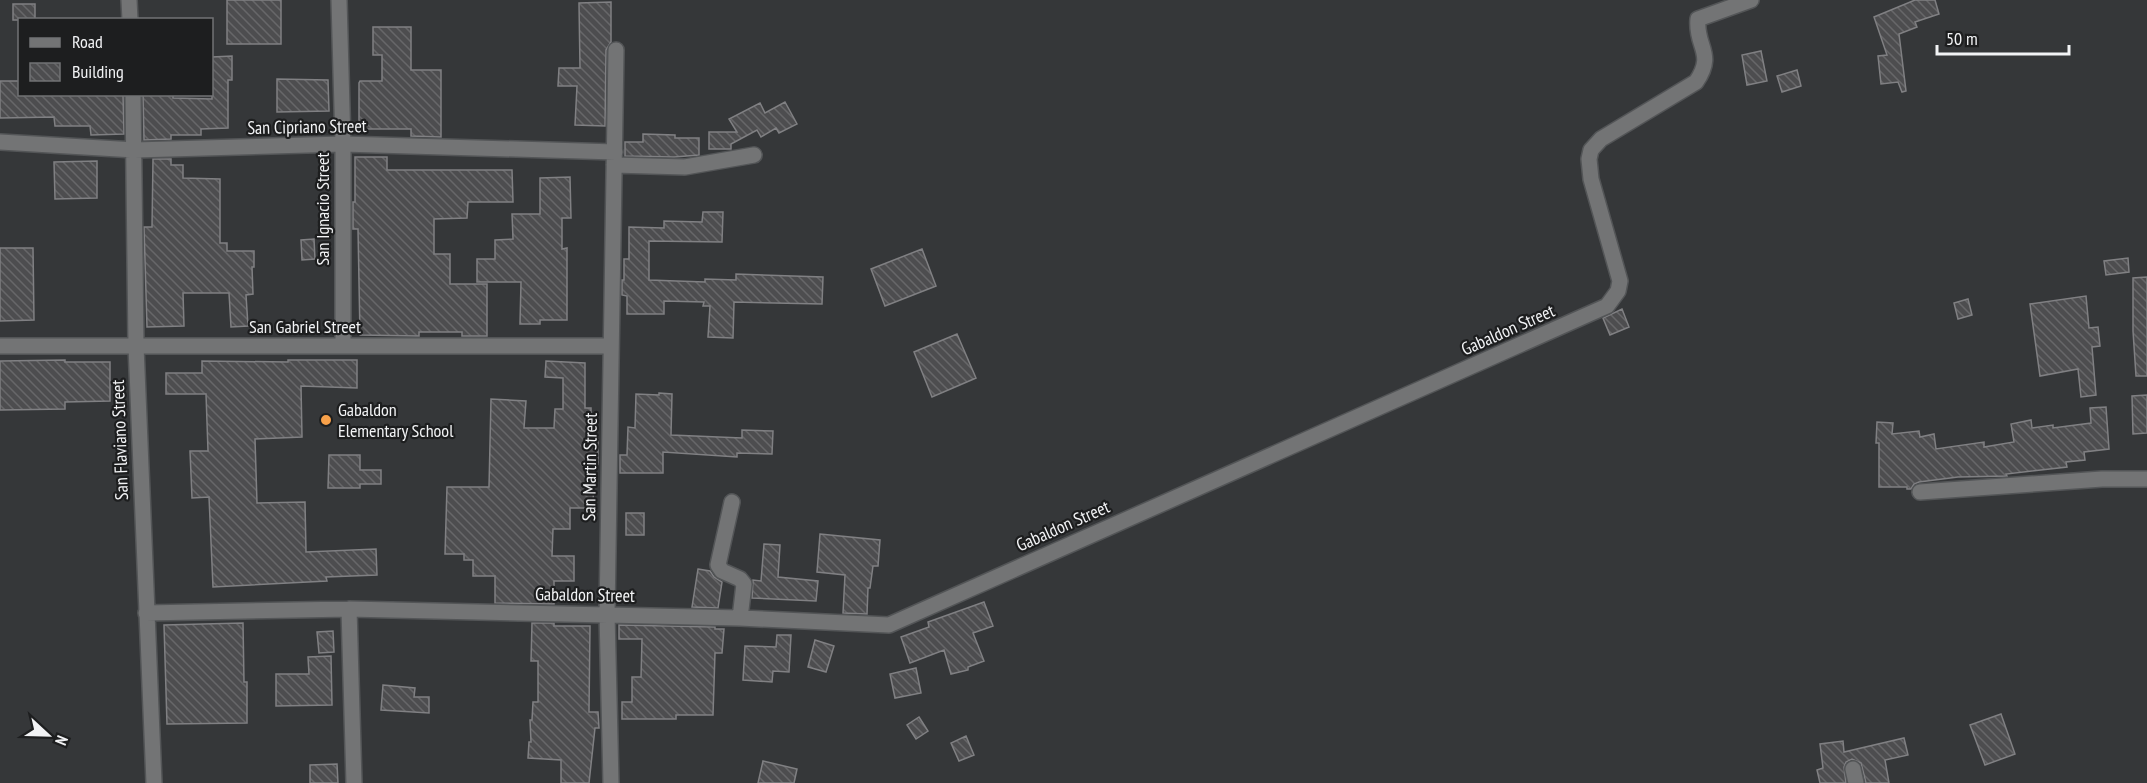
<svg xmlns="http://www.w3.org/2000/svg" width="2147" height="783" font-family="'PT Sans Narrow',sans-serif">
<defs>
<pattern id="building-back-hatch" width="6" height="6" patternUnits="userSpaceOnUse" patternTransform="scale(1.5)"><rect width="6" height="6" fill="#4d4d4f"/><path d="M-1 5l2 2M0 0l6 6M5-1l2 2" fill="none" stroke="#676769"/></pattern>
</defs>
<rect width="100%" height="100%" fill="#353739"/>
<path fill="url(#building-back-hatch)" stroke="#808083" stroke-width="1.5" d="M227,0H281V44H227Z
M1915,0H1935L1939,14L1915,22L1917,27L1899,34L1906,91L1902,92L1898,82L1881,84L1878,56L1887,55L1874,17Z
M611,2V42L606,50L605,126L575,125L577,86H558L559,68H580L579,3Z
M13,4H35V20H13Z
M373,27H411V70H441V137L411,136V129H359V83L360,81H382V55H373Z
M1761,51L1767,81L1747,85L1742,55Z
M232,56V80H228V128L201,129V135H171V139L144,140L143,94H173V98L212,99V57Z
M1797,70L1801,86L1782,92L1777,76Z
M277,79L328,80L329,111L277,112Z
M0,81H20V94H123L124,134L91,135L90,126H55L54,117L0,118Z
M785,102L797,124L779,133L776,128L761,137L757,130L731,144V149H709V132H737L729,119L760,103L765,113Z
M643,134L675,135V138H699V155L674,157L625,156V142H643Z
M355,157H387V170H512L513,202H468L467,218L434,219V254H450V284H487V336H462V332H419V336L360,335L358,229H353V202H355Z
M153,159H171V165H183V178L220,179V243H227V251H254V267H252L253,294L246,295L248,326L231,327L229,293H183L184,326L147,327L144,227H152Z
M97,161V198L55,199L54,162Z
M570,177L571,218H562V249L567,248V320H540V324H520L521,282H477V259H495V240L513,239L512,214H540V178Z
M703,212H723L722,242L649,241V280L705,282V279L736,280V274L823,277L822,304L734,302L733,338L708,337L710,306H703L704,302L664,301V314H627V296L622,295V280H624V259H629V227L664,228V221L702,222Z
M314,239L315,259L302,260L301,240Z
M0,248H33L34,320L0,321Z
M922,249L936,286L885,306L871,269Z
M2128,258L2129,272L2106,275L2104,261Z
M2147,277V376H2136L2133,331V278Z
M2086,296L2089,328L2098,327L2100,346L2092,347L2096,395L2081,397L2078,369L2040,376L2030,304Z
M1968,299L1972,315L1958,319L1954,303Z
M1622,309L1629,327L1610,335L1603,318Z
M957,334L976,378L932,397L914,352Z
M65,360V362H110V401L65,402V409L0,410V361Z
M288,360H357V388L301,386L302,437L255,439L257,503L305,502L306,552L376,549L377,575L326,577L327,581L213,587L209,497L192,498L190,451H208L206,394H166V373H202V361L288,362Z
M546,361L585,363V408H591V437H598V464H594L593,508H570V529H553L552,556H574V581H554V604L495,603V576H473V560H464V554H445L447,487H489L491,399L526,401L524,428H554L555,409H563V378L545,377Z
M659,393L672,394L671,435L742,438V430L773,431L772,454L737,453V457L663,452V473H620V455H627L628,427L635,428L636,394L659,395Z
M2147,395V433L2133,434L2132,396Z
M2106,407L2109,449L2084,452L2085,460L2066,462L2067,467L2006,474L2007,476L1958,477L1919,482L1914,484L1911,489H1907V487H1879V443H1876L1877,422L1893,423L1892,434L1919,431L1920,437L1934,434L1936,449L1984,442V447L2014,442L2011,424L2031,420L2032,428L2053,425V428L2091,423L2090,408Z
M329,455H360V470H381V484H360V488H328Z
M626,513H644V535H626Z
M820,534L880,540L878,566H873L870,588H868L867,614L843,613L845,575L817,572Z
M764,544L780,545L778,577L818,581L816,601L752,598L753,580L761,581Z
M698,569L710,571L714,577L722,582L718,608L692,607Z
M984,602L993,626L973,633L984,661L968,667V670L951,674L944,650L910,663L901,637L929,627L928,622Z
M243,623L244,682H247V723L167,724L164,625Z
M532,623H554V626H590L589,712H598L599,728H595L589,783H561V760L528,758L529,742H531L530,720H532L533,702H538V661H531Z
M619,625L715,627V629H724L722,653H715L713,715H676V719H622V702H632V677H641L642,639H619Z
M333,631L334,652L319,653L317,632Z
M777,635H791L789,672L773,671L772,682L743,680L745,646L776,647Z
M815,640L834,646L826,672L808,667Z
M331,656L332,705L276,706V674H309L308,657Z
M916,668L921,693L895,698L890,674Z
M383,685L415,688L414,697H429V713L381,710Z
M2001,714L2015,754L1985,765L1970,725Z
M919,717L928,731L916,739L907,725Z
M966,736L974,755L959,761L951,743Z
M1904,738L1908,755L1885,760L1889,783H1866L1861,763L1852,759L1846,762L1844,767L1846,783H1820L1817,770L1823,768L1820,744L1843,741L1844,752Z
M763,761L797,769L794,783H758Z
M337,764L338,783H310V765Z"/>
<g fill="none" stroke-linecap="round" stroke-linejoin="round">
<defs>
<path id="street" d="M129,0L130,20
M339,0L343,144V346
M133,94L136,346L154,783
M0,142L135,150L343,144L615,152
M614,165L685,167L754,155
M0,346H611
M1920,492L2102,479H2147
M732,502L718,565L722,571L740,579L744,584L740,618
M349,609L354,783
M146,613L349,609L740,618L889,625L1607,306L1618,291L1620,281L1591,179L1589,159L1591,150L1601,139L1696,82C1716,53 1695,47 1698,19L1751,0
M1853,769L1856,783
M611,783L607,614L616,50"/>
</defs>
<use href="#street" stroke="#535557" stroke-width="18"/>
<use href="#street" stroke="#737475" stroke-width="15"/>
</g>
<circle fill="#f8a14a" stroke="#1d1e1f" stroke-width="2" cx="326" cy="420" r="6"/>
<g text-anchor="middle" stroke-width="4.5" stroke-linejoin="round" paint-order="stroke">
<g font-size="18" fill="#f2f3f5" stroke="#1d1e1f">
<text transform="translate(307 127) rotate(-1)" y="6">San Cipriano Street</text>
<text transform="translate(323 209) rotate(-90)" y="6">San Ignacio Street</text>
<text x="305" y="333">San Gabriel Street</text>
<text transform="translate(1508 330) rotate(-24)" y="6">Gabaldon Street</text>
<text transform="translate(120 440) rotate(-92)" y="6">San Flaviano Street</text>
<text transform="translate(590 467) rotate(-89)" y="6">San Martin Street</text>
<text transform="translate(1063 526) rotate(-24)" y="6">Gabaldon Street</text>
<text transform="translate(585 595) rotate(1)" y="6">Gabaldon Street</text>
</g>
<g font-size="18" fill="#f2f3f5" stroke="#1d1e1f" text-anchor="start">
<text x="338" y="416">Gabaldon<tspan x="338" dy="21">Elementary School</tspan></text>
</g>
</g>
<rect x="18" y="18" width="195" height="78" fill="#1d1e1f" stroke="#727375" stroke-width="1.5"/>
<rect x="30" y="38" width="30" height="9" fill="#737475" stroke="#727375" stroke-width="1.5"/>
<text x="72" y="48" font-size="18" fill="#f2f3f5">Road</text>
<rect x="30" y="63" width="30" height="18" fill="url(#building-back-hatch)" stroke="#727375" stroke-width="1.5"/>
<text x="72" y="78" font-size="18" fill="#f2f3f5">Building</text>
<g transform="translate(48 735) rotate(112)" stroke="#1d1e1f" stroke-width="4.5" paint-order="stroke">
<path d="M0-4.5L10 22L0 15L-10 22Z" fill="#f2f3f5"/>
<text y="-9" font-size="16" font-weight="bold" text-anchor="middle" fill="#f2f3f5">N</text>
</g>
<path d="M1937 45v9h132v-9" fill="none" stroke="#f2f3f5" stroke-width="3"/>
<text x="1946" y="45" font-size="18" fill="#f2f3f5" stroke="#1d1e1f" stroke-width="4.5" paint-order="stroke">50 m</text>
</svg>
